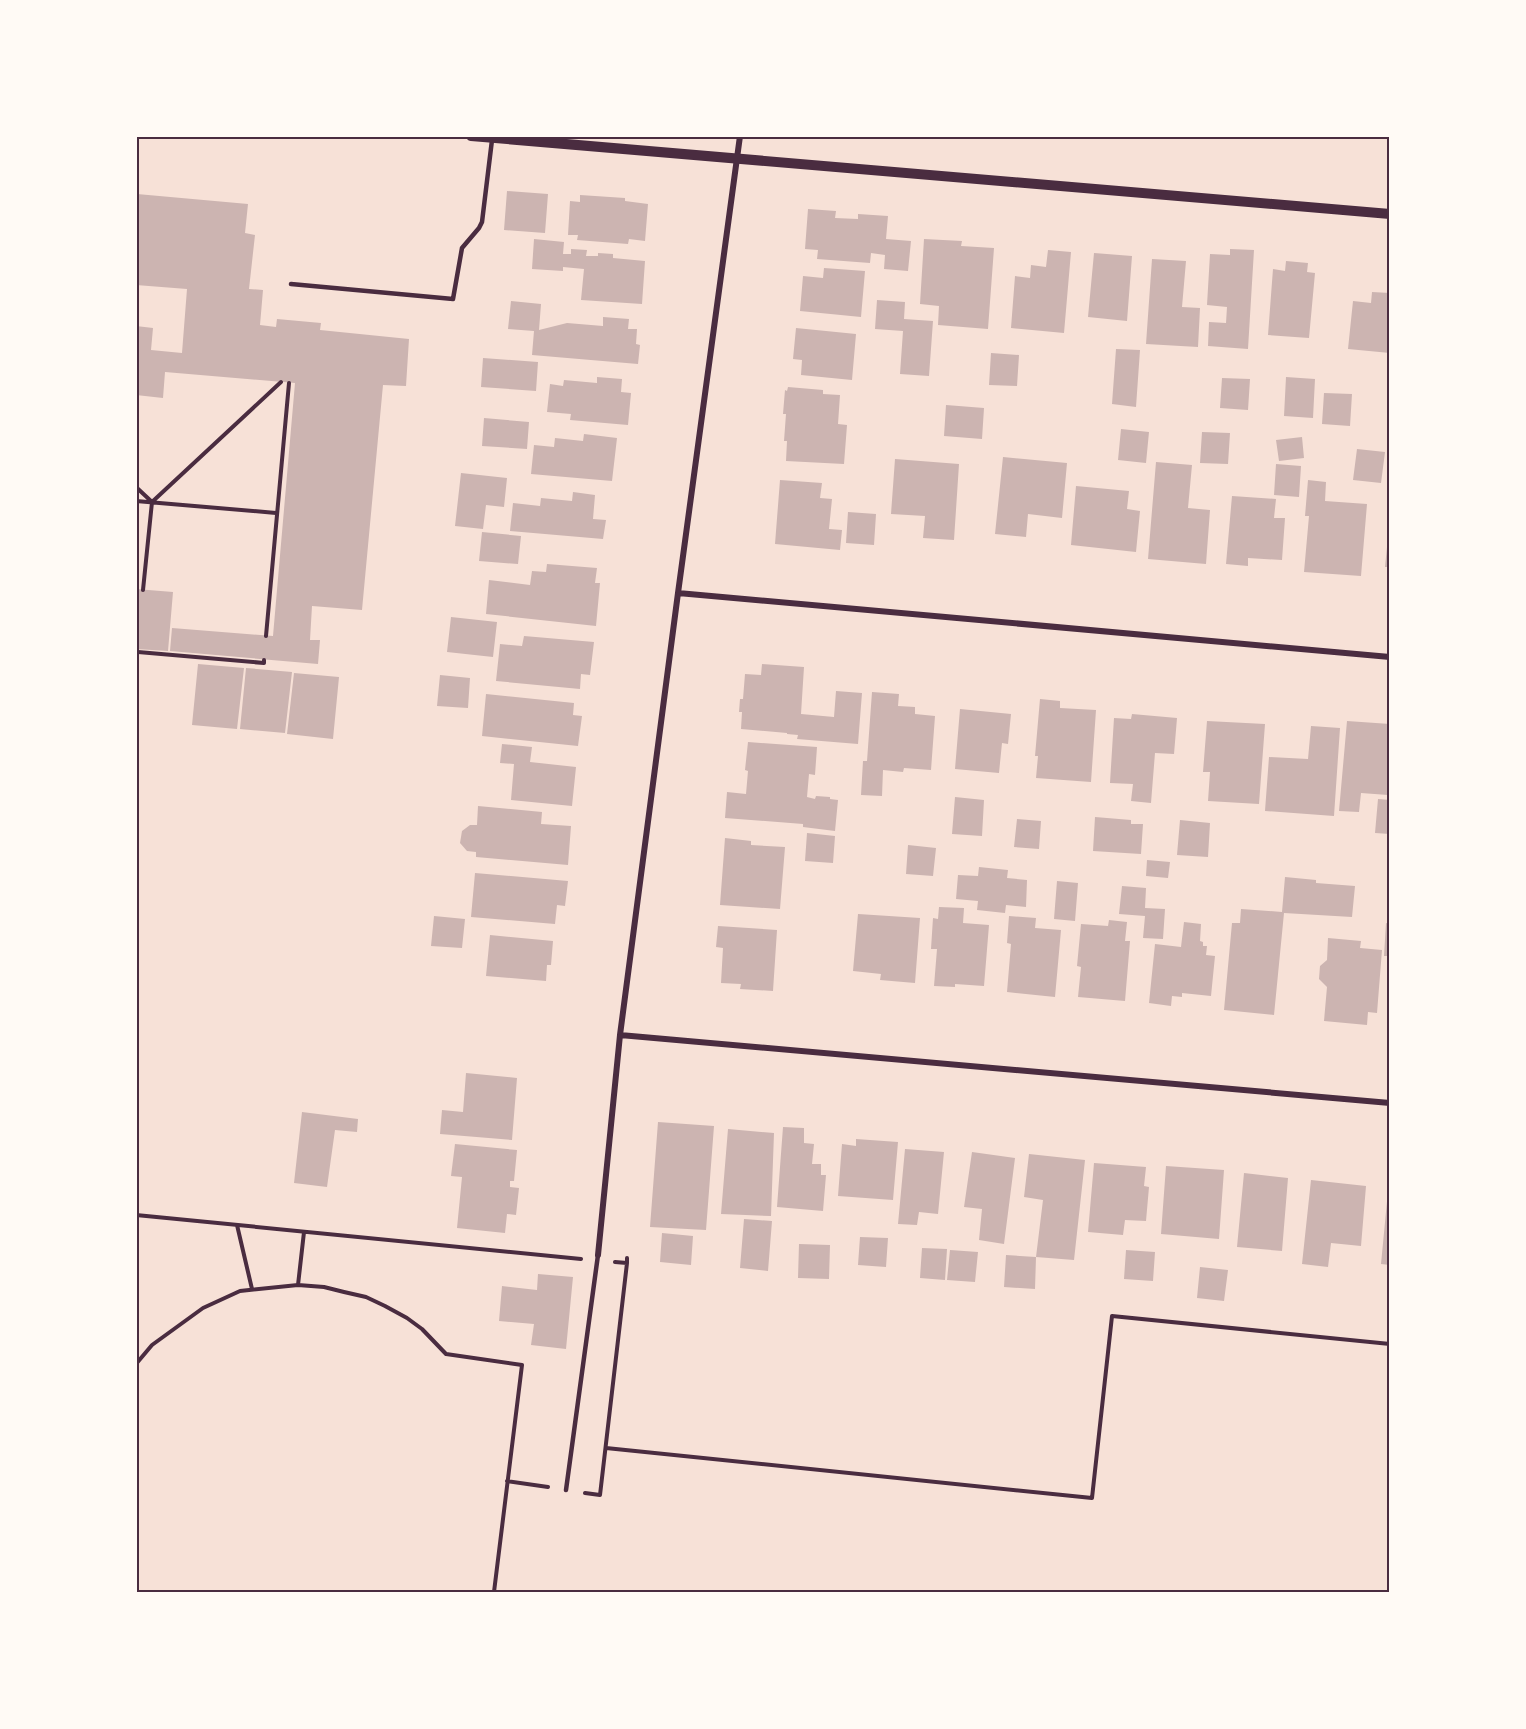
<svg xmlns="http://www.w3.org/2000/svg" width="1526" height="1729" font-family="'DejaVu Sans',sans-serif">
<rect width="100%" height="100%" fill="#f7e1d7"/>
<path fill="#ccb4b1" d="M507,191L548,194L545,233L504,230Z
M137,194L248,204L245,233L255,235L249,289L263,290L260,325L276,327L277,319L321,323L320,330L409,339L406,386L383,385L362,610L312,606L310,640H320L318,664L170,651L172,628L273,636L295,383L165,372L163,398L136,395V326L153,328L151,350L182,353L187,289L136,285Z
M580,195L625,198V201L648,204L645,241L629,239L628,244L577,240L578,235H568L570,201L580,202Z
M808,209L836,211L835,218L858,219V214L888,216L886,239L911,241L908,271L884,269L885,255L871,253L870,263L817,259L818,250L805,249Z
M534,239L564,242L563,254H571V249L587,250L586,256H598V253L613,254V258L645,261L642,304L581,300L584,269L563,267V271L532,269Z
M924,239L962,241L961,246L994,248L988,329L938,325L939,306L920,304Z
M1230,249L1254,250L1248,349L1208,346L1209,322L1226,323L1227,307L1207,305L1210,254L1230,255Z
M1048,250L1071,252L1064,333L1011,328L1015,276L1030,278L1031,265L1046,267Z
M1094,253L1132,256L1127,321L1088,317Z
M1152,259L1186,261L1182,307L1200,308L1198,347L1146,344Z
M1286,261L1308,263L1307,272L1315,273L1309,338L1268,335L1273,269L1285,271Z
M824,268L865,271L861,317L800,311L803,276L823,278Z
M1372,292L1390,293V353L1348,349L1353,301L1371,303Z
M877,300L905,302L904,319L933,321L929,376L900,374L903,331L875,329Z
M511,301L541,304L539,330L567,323L603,326V317L629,319L628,329H637L636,344L640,345L638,364L532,355L534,331L508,329Z
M796,328L856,334L852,380L801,375L802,360L793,359Z
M1116,349L1140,350L1136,407L1112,404Z
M991,353L1019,355L1017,386L989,385Z
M483,358L538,362L536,391L481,387Z
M597,377L622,379L621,392L631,393L628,425L570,420L571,414L547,412L550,384L563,386L564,380L597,383Z
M1286,377L1315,379L1313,418L1284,416Z
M1222,378L1250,379L1248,410L1220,408Z
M788,387L823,390V394L840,395L838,424L847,425L844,464L786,461L787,441H784L786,414H783L785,390L787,391Z
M1324,393L1352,394L1350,426L1322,424Z
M946,405L984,408L982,439L944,436Z
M484,418L529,422L527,449L482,446Z
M1121,429L1149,432L1146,463L1118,460Z
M1202,432L1230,433L1228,464L1200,463Z
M584,434L617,438L612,481L531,474L534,445L554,447L555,438L583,441Z
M1302,437L1304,458L1279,461L1276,440Z
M1357,449L1385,452L1381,483L1353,480Z
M1003,457L1067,463L1062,518L1028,514L1026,537L995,534Z
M895,459L959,464L954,540L923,538L925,516L891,514Z
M1156,462L1192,465L1188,508L1210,510L1206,564L1148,559Z
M1276,464L1301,466L1299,497L1274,495Z
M461,473L507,478L504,507L486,505L483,529L455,526Z
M780,480L822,483L820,498L832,499L829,529L842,530L840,550L775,544Z
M1308,480L1326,482L1325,501L1367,504L1361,576L1304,572L1309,516H1305Z
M1076,486L1129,491L1127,509L1140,511L1136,552L1071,545Z
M573,492L595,495L593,519L606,520L603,539L510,531L513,503L540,506L541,498L572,501Z
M1232,496L1276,499L1274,518H1285L1282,560L1248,558V566L1226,564Z
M848,512L876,514L874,545L846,543Z
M482,532L521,536L518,564L479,561Z
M1388,537H1390V567H1385Z
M547,564L597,568L595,583H600L596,626L486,614L489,580L530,585L532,571L546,572Z
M136,589L173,592L168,651L136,649Z
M451,617L497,622L493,657L447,652Z
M524,636L594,642L590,675L581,674L580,689L496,681L500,644L522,646Z
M198,664L244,668L237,729L192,725Z
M762,664L804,667L801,714L834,717L836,691L862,693L858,744L797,739L798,735L787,734V733L741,729L742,712H739L740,699H743L745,674L761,675Z
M246,668L292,672L285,733L240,729Z
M294,673L339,677L333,739L287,734Z
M440,675L470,678L468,708L437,706Z
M872,692L899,694L898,706L915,707V714L935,716L931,770L904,768L903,772L883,770L882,796L861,795L863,761H867Z
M486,694L574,703L573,715L582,716L578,746L482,736Z
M1040,699L1060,701V708L1096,710L1091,782L1036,778L1038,756H1035Z
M960,709L1011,714L1008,744L1002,743L999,773L955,769Z
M1132,714L1177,718L1174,754L1155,753L1151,803L1131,801L1133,784L1110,783L1114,718L1131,719Z
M1207,721L1265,724L1259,804L1208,801L1210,772H1203Z
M1347,721L1390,724V773L1388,795L1361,793L1359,812L1339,811Z
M1311,726L1340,728L1334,816L1265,811L1269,757L1308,759Z
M748,742L817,747L815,775L809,774L807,797L815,799L816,796L830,797V799L838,800L835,831L803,827V824L725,818L727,792L746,794L748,771L745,770Z
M502,744L532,747L530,762L576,767L572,806L511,800L514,764L500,763Z
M955,797L984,800L982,836L952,834Z
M1378,799L1390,800V834L1375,833Z
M478,806L542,812L541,824L571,826L568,865L476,857V852L467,851L460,843L462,831L470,825H477Z
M1095,817L1131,820V824H1143L1141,854L1093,851Z
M1017,819L1041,821L1039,849L1014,847Z
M1180,820L1210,823L1208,857L1177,855Z
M807,833L835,836L833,863L805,861Z
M725,838L751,841V845L785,847L780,909L720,905Z
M908,845L936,848L933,876L906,874Z
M1147,860L1170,862L1168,878L1146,876Z
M979,867L1008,870L1007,878L1027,880L1026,907L1006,905L1005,913L977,910L978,901L956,899L958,875L978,876Z
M475,873L568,881L565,906L557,905L555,924L471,917Z
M1285,877L1316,880V883L1355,886L1352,917L1284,913L1274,1015L1224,1010L1232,923H1240L1241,909L1282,912Z
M1057,881L1078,883L1075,921L1054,919Z
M1122,886L1146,888L1145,908L1165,909L1163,939L1143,938L1145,916L1119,914Z
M939,907L964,908L963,923L989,925L984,986L955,984V987L934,986L937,949H931L933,918L938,919Z
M858,914L920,918L915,983L880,980L881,974L853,971Z
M434,916L465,919L462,948L431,946Z
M1009,916L1036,918L1035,928L1061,930L1055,997L1007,992L1011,944L1007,943Z
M1109,920L1127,922L1125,941H1130L1125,1001L1078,997L1081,967L1077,966L1081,924L1108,926Z
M1184,922L1201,924L1200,941L1203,942V946H1207L1206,955L1215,956L1211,996L1182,993V997L1172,996L1171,1006L1149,1003L1155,944L1181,947Z
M1386,923L1390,924V956H1384Z
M718,926L777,930L773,991L740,989L741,984L721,983L723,948L716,947Z
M490,935L553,941L551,965H547L546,981L486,976Z
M1328,938L1361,941L1360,948L1382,950L1377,1013L1368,1012L1367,1025L1324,1021L1327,987L1319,979L1320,966L1327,960Z
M466,1073L517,1078L512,1140L440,1134L442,1110L463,1112Z
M302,1112L358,1119L357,1132L335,1130L327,1187L294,1183Z
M658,1122L714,1126L706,1230L650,1227Z
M783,1127L804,1128V1143L814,1144L812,1164H821V1175H826L823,1211L777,1207Z
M728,1129L774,1133L771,1216L721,1214Z
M856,1139L898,1142L893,1200L838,1196L842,1144L856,1146Z
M455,1144L517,1150L514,1181H510V1187L519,1188L516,1215L507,1214L505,1233L457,1228L462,1177L451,1176Z
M905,1149L944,1152L938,1214L919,1212L917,1225L898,1224Z
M972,1152L1015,1158L1004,1244L979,1240L982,1209L964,1207Z
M1029,1154L1085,1160L1074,1260L1036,1257L1043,1200L1024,1197Z
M1094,1163L1146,1167L1144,1186L1149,1187L1146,1221L1125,1220L1123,1235L1088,1232Z
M1166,1166L1224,1170L1219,1239L1161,1234Z
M1244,1173L1288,1178L1282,1251L1237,1247Z
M1311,1180L1366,1186L1361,1246L1331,1243L1328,1267L1302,1264Z
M1388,1191H1390V1265L1381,1264Z
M744,1219L772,1221L768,1271L740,1268Z
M662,1233L693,1236L691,1265L660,1262Z
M860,1237L888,1238L886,1267L858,1265Z
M799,1244L830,1245L829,1279L798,1278Z
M922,1248L947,1249L945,1280L920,1278Z
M950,1250L978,1252L975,1282L947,1280Z
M1126,1250L1155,1252L1153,1281L1124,1279Z
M1006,1255L1036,1257L1035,1289L1004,1287Z
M1200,1267L1228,1270L1224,1301L1197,1298Z
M538,1274L573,1277L566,1349L531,1345L534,1324L499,1321L502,1286L537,1290Z"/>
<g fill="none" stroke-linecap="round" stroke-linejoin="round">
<path stroke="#4a2c40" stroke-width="4" d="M136,487L152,502L143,590
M136,501L276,513
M152,502L281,382
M266,636L289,383
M138,652L264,663V660
M136,1215L581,1259
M237,1225L252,1289
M615,1262L627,1263V1258
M298,1285L304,1232
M136,1364L152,1345L203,1308L240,1291L298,1285L324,1287L344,1292L366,1297L385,1306L407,1318L422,1329L446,1354L522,1365L494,1592
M606,1448L1092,1498L1112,1316L1390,1344
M507,1481L548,1487
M585,1493L600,1495L627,1263"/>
<path stroke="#4a2c40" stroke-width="4.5" d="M291,284L453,299L462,248L479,228L482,222L492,140
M566,1490L598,1255"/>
<path stroke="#4a2c40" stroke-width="6" d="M678,593L1390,657
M620,1035L1390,1103
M598,1255L620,1035L678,593L740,136"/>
<path stroke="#4a2c40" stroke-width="10" d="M471,136L1390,214"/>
</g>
<rect width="1526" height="1729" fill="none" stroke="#fffaf5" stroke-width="276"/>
<rect x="138" y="138" width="1250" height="1453" fill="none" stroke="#4a2c40" stroke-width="2"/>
</svg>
